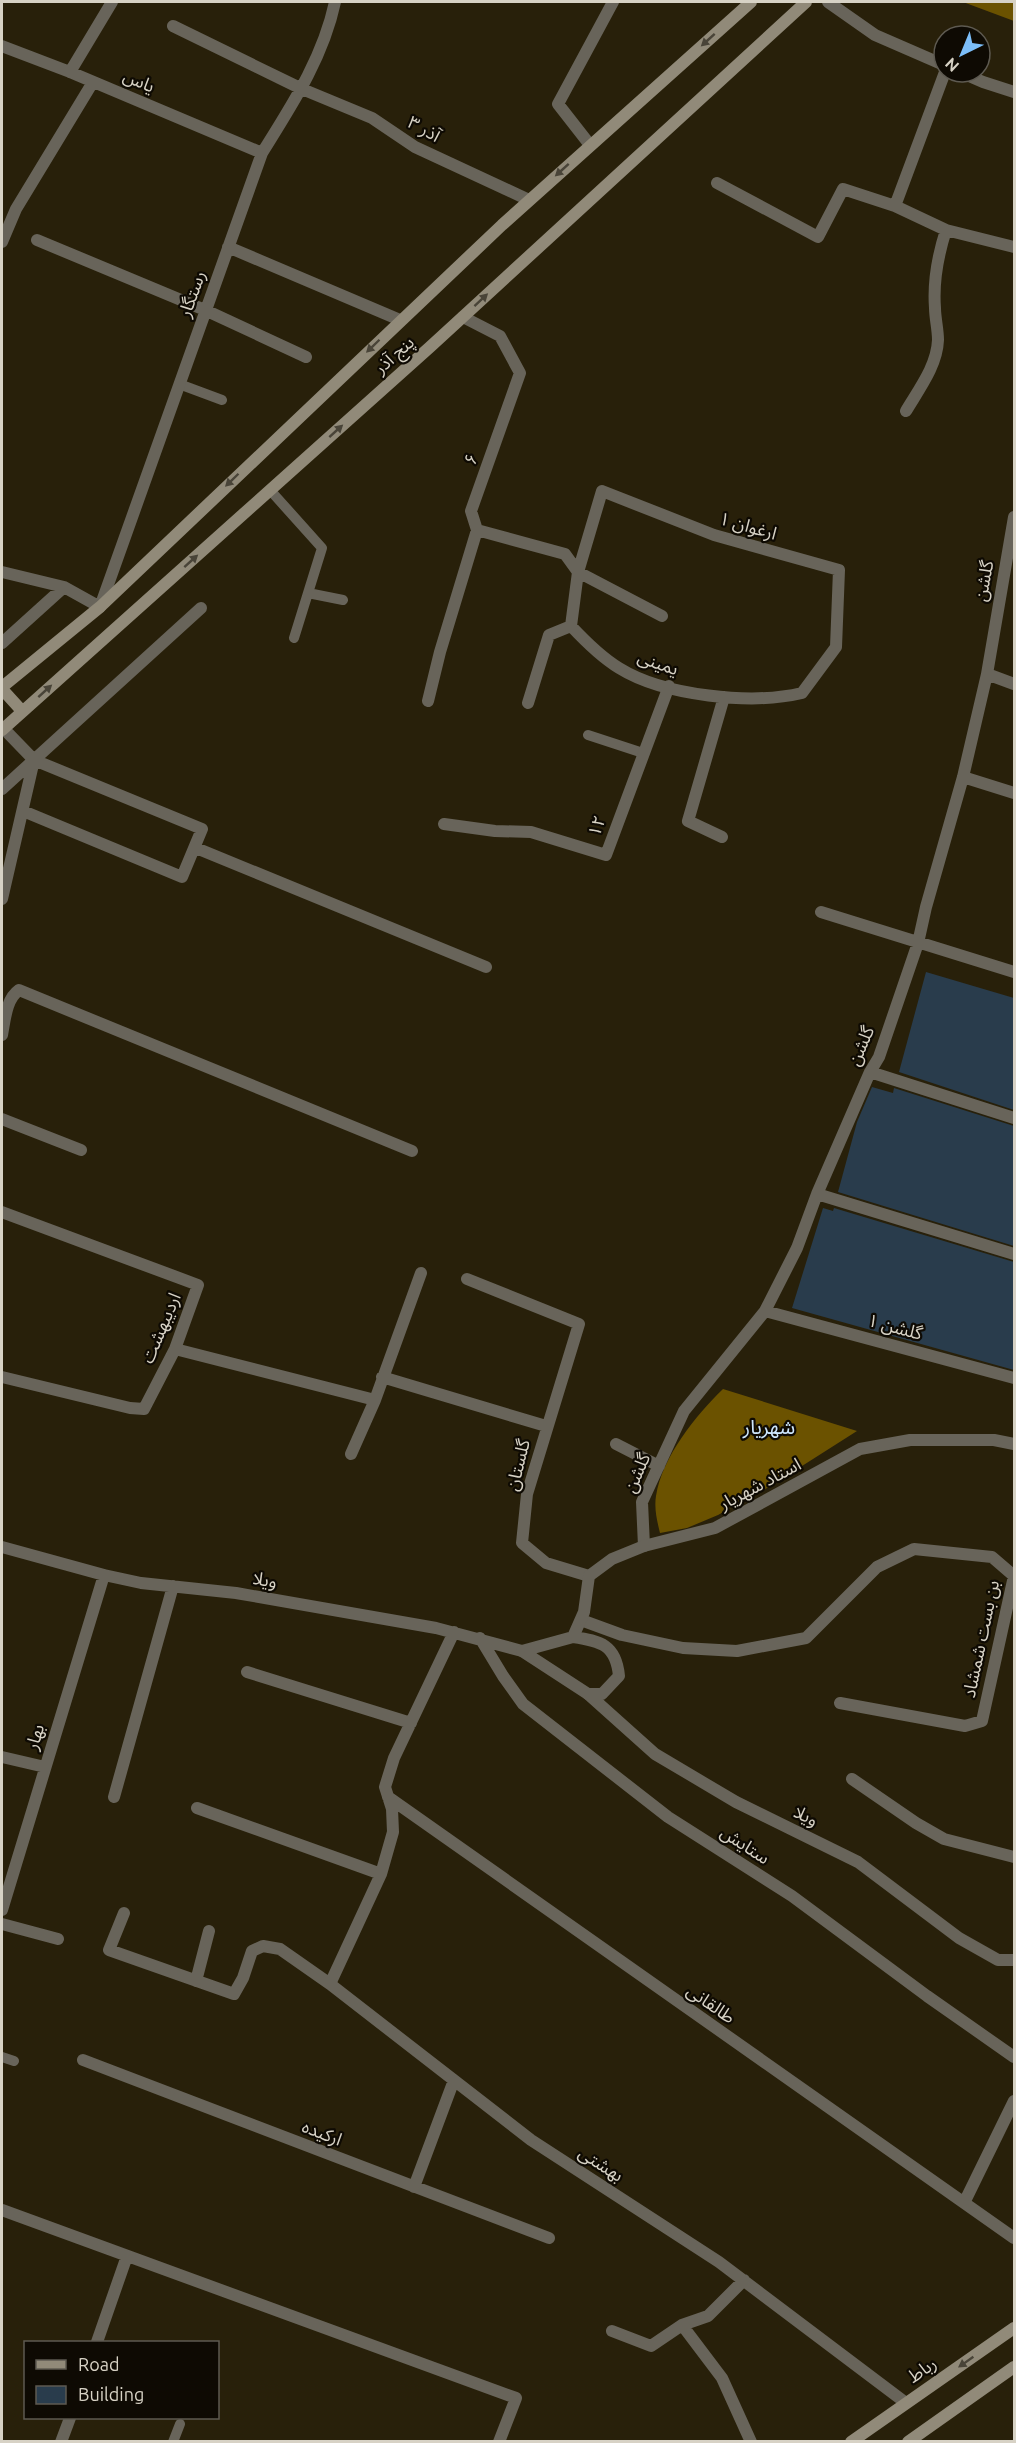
<svg xmlns="http://www.w3.org/2000/svg" width="1016" height="2443" font-family="Ubuntu,'Noto Sans Arabic',sans-serif">
<rect width="100%" height="100%" fill="#28200a"/>
<path fill="#6b5200" d="M963,2H1014V21Z
M723,1389L857,1431L769,1487L718,1515L687,1528L660,1533C657,1521 654,1508 656,1496C662,1457 696,1415 723,1389Z"/>
<path fill="#293c4c" d="M926,972L1014,998V1110L899,1072Z
M872,1087L893,1093L894,1088L1014,1126V1246L838,1192L857,1122Z
M823,1208L833,1211L834,1208L1014,1262V1370L792,1308Z"/>
<g fill="none" stroke-linecap="round" stroke-linejoin="round">
<path stroke="#68645a" stroke-width="10" d="M179,384L222,400
M270,490L322,548L294,638
M308,593L343,600
M588,735L643,753
M2,2057L14,2061
M173,2442L180,2424"/>
<path stroke="#68645a" stroke-width="12" d="M828,2L875,35L944,65
M173,26L302,89L372,118L415,147L529,200
M2,46L70,72L262,153
M70,72L112,2
M960,72L983,82L1014,92
M590,145L558,104L613,2
M717,183L818,237L843,189L895,206L946,230
M895,206L945,72
M37,240L205,310L306,357
M2,242L16,209L93,82
M228,247L400,320
M463,317L500,336L520,373L471,511L477,530L565,554L578,572L662,616
M906,411C919,389 937,366 938,340C938,329 935,318 935,308C933,282 938,255 946,230L1014,247
M602,491L714,535L839,570L836,647L802,693C752,705 664,696 619,668C601,657 585,641 571,626L578,572Z
M2,572L64,587L100,607L262,153C292,105 323,58 335,2
M2,643L64,587
M987,674L1014,684
M428,701L440,652L477,530
M528,703L549,635L571,626
M963,777L1014,793
M2,789L201,608
M23,811L182,877L202,829L34,760
M444,824L495,831L531,832L606,855L669,686
M722,837L688,821L724,697
M196,848L486,967
M2,899L34,760L3,728
M821,912L1014,972
M2,1035C5,1020 6,999 19,990L412,1151
M870,1072L1014,1118
M2,1119L81,1150
M817,1194L1014,1254
M2,1212L198,1285L175,1349L144,1409L130,1408L2,1377
M467,1279L579,1324L527,1494L522,1543L546,1563L589,1576
M765,1311L1014,1378
M175,1349L375,1400
M382,1377L546,1426
M616,1444L659,1466
M351,1454L375,1400L421,1273
M644,1546L642,1502L684,1411L765,1311L797,1248L817,1194L870,1072L879,1057L918,943L926,907L963,777L987,674L1014,517
M2,1547L104,1575L141,1583L236,1593L436,1628L522,1651
M581,1620L622,1635L683,1648L737,1651L806,1638L877,1567L914,1549L992,1557L1014,1576L982,1721L965,1726L840,1703
M480,1638L503,1676L523,1704L668,1817L792,1896L927,1996L1014,2057
M247,1672L411,1723
M588,1694L655,1754L736,1802L858,1862L959,1938L998,1960H1014
M2,1757L45,1767
M852,1779L916,1823L944,1839L1014,1857
M114,1797L173,1586
M388,1797L1014,2238
M197,1808L381,1874
M2,1910L104,1575
M124,1913L109,1950L234,1994L243,1978L252,1951L263,1946L280,1949L330,1984L531,2140L719,2262L906,2403
M2,1924L58,1939
M196,1981L209,1931
M330,1984L381,1874L393,1832L392,1809L385,1787L394,1758L454,1632
M83,2060L549,2238
M414,2187L454,2080
M965,2201L1014,2101
M2,2210L516,2398L499,2442
M682,2325L722,2378L751,2442
M612,2331L651,2346L682,2325L708,2316L744,2280
M97,2342L127,2256
M61,2442L70,2418"/>
<path stroke="#68645a" stroke-width="12" d="M573,1637L584,1612L589,1576L612,1559L644,1546L715,1528L860,1449L910,1440H994L1014,1444
M573,1637C601,1641 616,1645 619,1676L602,1694H588L522,1651Z"/>
<path stroke="#918a79" stroke-width="12" d="M2,687L100,607L502,225L751,2
M2,689L22,711
M2,730L430,347L806,2
M851,2442L1014,2328
M908,2442L1014,2367"/>
</g>
<defs><path id="oneway-solid" d="M-6-.8H1V-3.2L6.5 0L1 3.2V.8H-6Z" transform="scale(1.5)"/></defs>
<g fill="#494438">
<use href="#oneway-solid" transform="translate(708 40) rotate(138)"/>
<use href="#oneway-solid" transform="translate(562 170) rotate(138)"/>
<use href="#oneway-solid" transform="translate(481 300) rotate(-43)"/>
<use href="#oneway-solid" transform="translate(373 346) rotate(136)"/>
<use href="#oneway-solid" transform="translate(336 431) rotate(-42)"/>
<use href="#oneway-solid" transform="translate(232 480) rotate(136)"/>
<use href="#oneway-solid" transform="translate(191 561) rotate(-42)"/>
<use href="#oneway-solid" transform="translate(45 691) rotate(-42)"/>
<use href="#oneway-solid" transform="translate(966 2362) rotate(145)"/>
</g>
<g text-anchor="middle" stroke-width="4.5" stroke-linejoin="round" paint-order="stroke">
<g font-size="18" fill="#d7d2c5" stroke="#0e0a03">
<text transform="translate(139 81) rotate(23)" y="6">یاس</text>
<text transform="translate(424 129) rotate(29)" y="6">آذر ۳</text>
<text transform="translate(192 294) rotate(-70)" y="6">رستگار</text>
<text transform="translate(394 355) rotate(-42)" y="6">پنج آذر</text>
<text transform="translate(471 459) rotate(-70)" y="6">۶</text>
<text transform="translate(748 526) rotate(16)" y="6">ارغوان ۱</text>
<text transform="translate(984 581) rotate(-80)" y="6">گلشن</text>
<text transform="translate(658 663) rotate(19)" y="6">یمینی</text>
<text transform="translate(597 826) rotate(-71)" y="6">۱۲</text>
<text transform="translate(861 1046) rotate(-67)" y="6">گلشن</text>
<text transform="translate(895 1327) rotate(15)" y="6">گلشن ۱</text>
<text transform="translate(161 1328) rotate(-67)" y="6">اردیبهشت</text>
<text transform="translate(518 1465) rotate(-76)" y="6">گلستان</text>
<text transform="translate(637 1473) rotate(-67)" y="6">گلشن</text>
<text transform="translate(760 1484) rotate(-28)" y="6">استاد شهریار</text>
<text transform="translate(265 1580) rotate(10)" y="6">ویلا</text>
<text transform="translate(981 1639) rotate(-78)" y="6">بن بست شمشاد</text>
<text transform="translate(35 1737) rotate(-73)" y="6">بهار</text>
<text transform="translate(806 1816) rotate(26)" y="6">ویلا</text>
<text transform="translate(745 1845) rotate(33)" y="6">ستایش</text>
<text transform="translate(711 2004) rotate(35)" y="6">طالقانی</text>
<text transform="translate(322 2133) rotate(21)" y="6">ارکیده</text>
<text transform="translate(601 2164) rotate(33)" y="6">بهشتی</text>
<text transform="translate(922 2370) rotate(-35)" y="6">رباط</text>
</g>
<g font-size="20" fill="#cee6fd" stroke="#0e0a03">
<text x="769" y="1434">شهریار</text>
</g>
</g>
<rect width="1016" height="2443" fill="none" stroke="#d7d2c5" stroke-width="6"/>
<rect x="24" y="2341" width="195" height="78" fill="#0e0a03" stroke="#5e5a51" stroke-width="1.5"/>
<rect x="36" y="2360" width="30" height="9" fill="#918a79" stroke="#5e5a51" stroke-width="1.5"/>
<text x="78" y="2371" font-size="18" fill="#d7d2c5">Road</text>
<rect x="36" y="2386" width="30" height="18" fill="#293c4c" stroke="#5e5a51" stroke-width="1.5"/>
<text x="78" y="2401" font-size="18" fill="#d7d2c5">Building</text>
<g transform="translate(962 54) rotate(223)"><circle r="28" fill="#0e0a03" stroke="#5e5a51" stroke-width="1.5"/>
<path d="M0-4.5L10 22L0 15L-10 22Z" fill="#7cbef9"/>
<text y="-9" font-size="16" font-weight="bold" text-anchor="middle" fill="#d7d2c5">N</text>
</g>
</svg>
